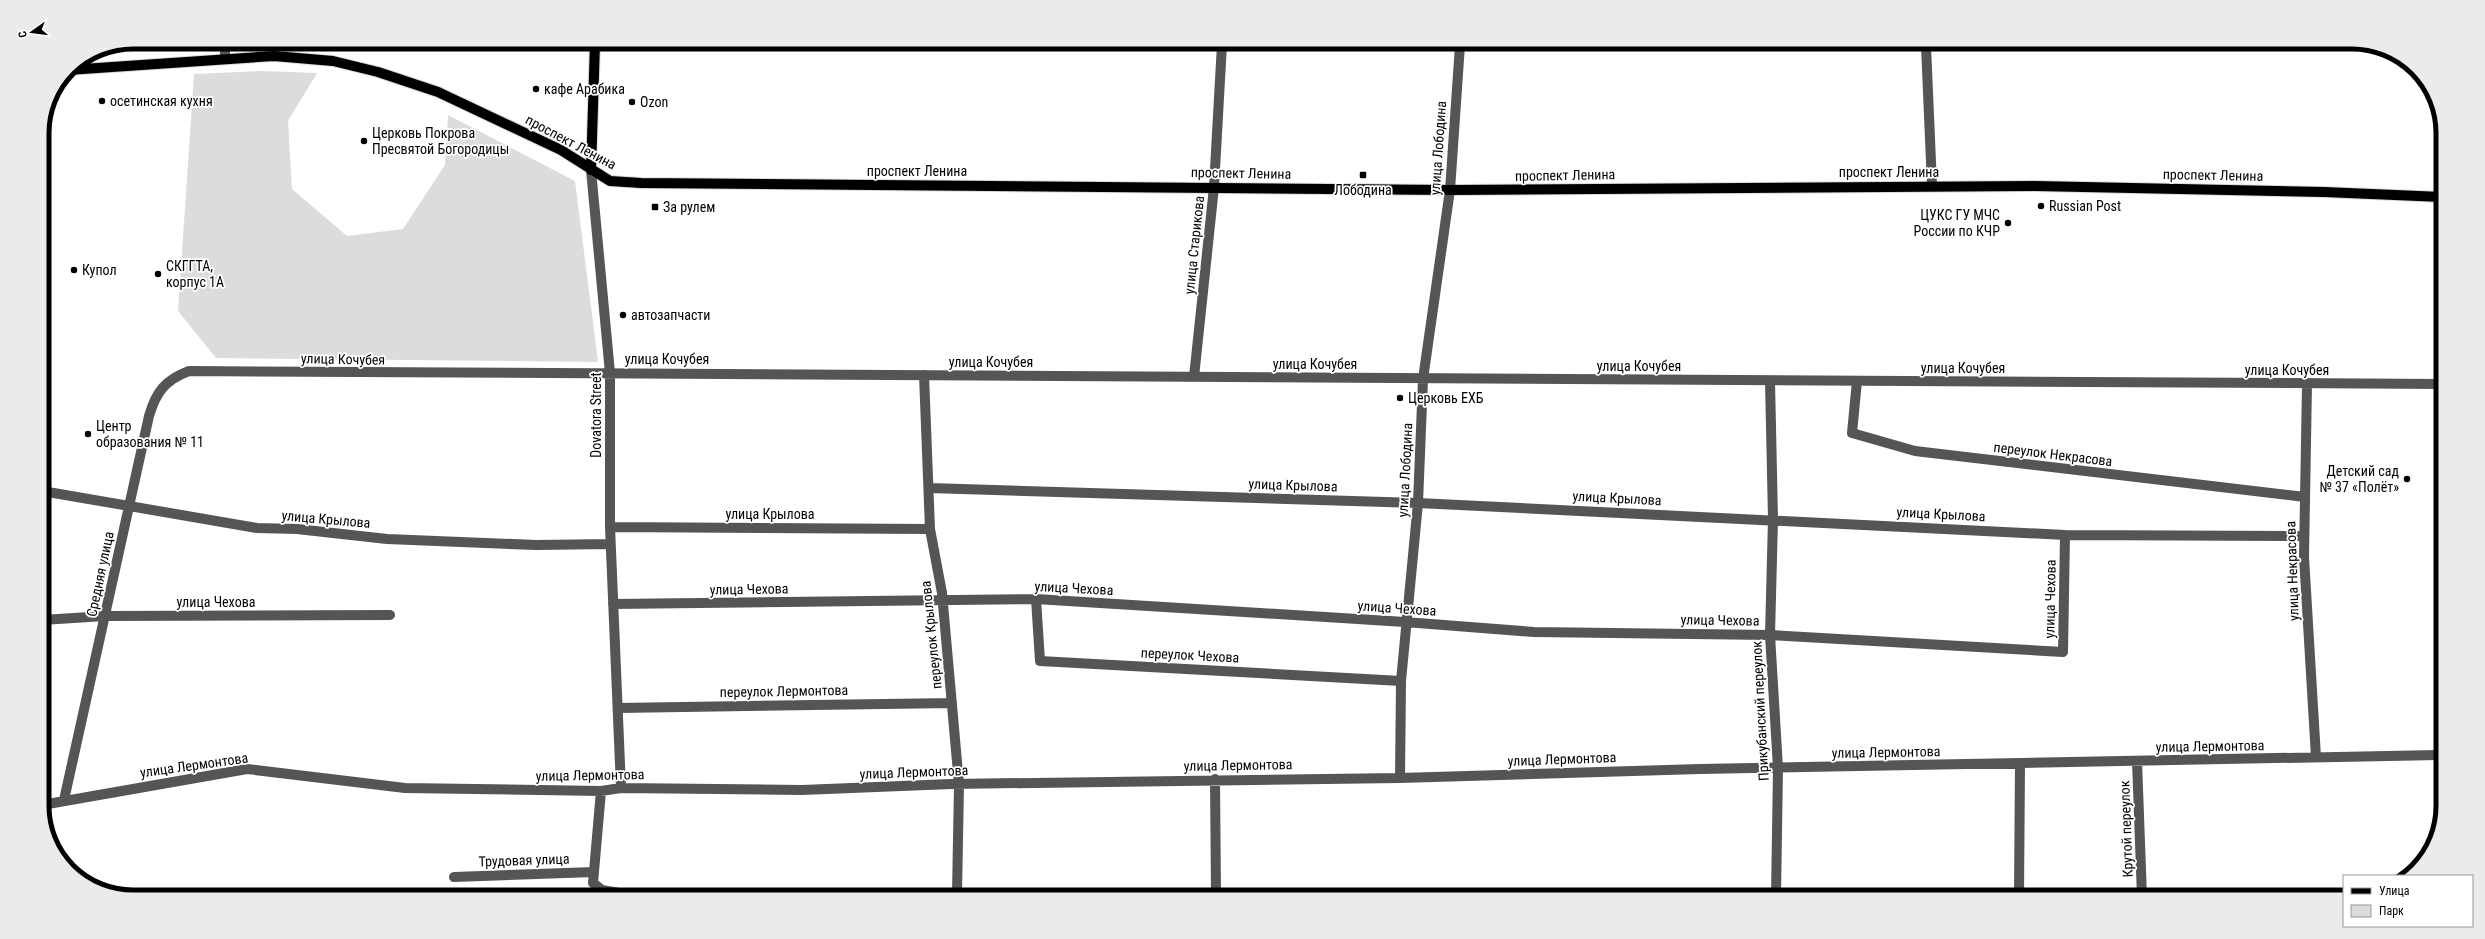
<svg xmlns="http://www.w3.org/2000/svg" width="2485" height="939" font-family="'Roboto Condensed',sans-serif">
<rect width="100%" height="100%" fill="#fff"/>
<path fill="#dcdcdc" d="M262,71L317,73L288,121L292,189L347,236L403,229L445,165L448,115L575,181L598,362L216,358L178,311L194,74Z"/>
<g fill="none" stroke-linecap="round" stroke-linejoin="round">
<defs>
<path id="major" d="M68,70L274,56L333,61L378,72L438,92L561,150L610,181L641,183L1450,190L2035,186L2324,192L2442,197
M591,170L595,43"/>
</defs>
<use href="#major" stroke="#dbdbdb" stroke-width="12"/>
<path stroke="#555" stroke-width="10" d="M225,42V58
M1926,46L1932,185
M591,170L610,373V527L621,788
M924,375L930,529L942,593L959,784L957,894
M1194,377L1214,187L1222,44
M1770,381L1773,519L1770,635L1778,768L1776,896
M1857,381L1852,433L1915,451L2305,497
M2307,384L2304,557L2316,757
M929,488L1418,503L2065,535L2304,536
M42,491L257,528L297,529L387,539L536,545L610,544
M610,527L930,529
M1036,599L1040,661L1401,681
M613,604L1036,599L1405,622L1534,632L1770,635L2063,652L2065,535
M42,620L105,616L390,615
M618,708L952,703
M2137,761L2142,897
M1400,778L1401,681L1418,503L1423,379L1450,190L1460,45
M1215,779L1216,895
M601,791L593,883L602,890L619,893
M64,800L149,416C156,392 165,380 189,371L2441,384
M42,805L247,769L405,788L601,791L621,788L802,790L951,784L1400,778L1700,769L2439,755
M454,877L594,872
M2019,896L2020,763"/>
<use href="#major" stroke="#000" stroke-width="10"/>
</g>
<g fill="#000" stroke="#fff" stroke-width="1.5">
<circle cx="536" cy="89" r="4"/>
<circle cx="102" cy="101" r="4"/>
<circle cx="632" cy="102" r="4"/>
<circle cx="364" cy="141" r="4"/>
<rect x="1359" y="171" width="8" height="8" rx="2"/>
<circle cx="2041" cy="206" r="4"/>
<rect x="651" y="203" width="8" height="8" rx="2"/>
<circle cx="2008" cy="223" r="4"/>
<circle cx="74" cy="270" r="4"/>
<circle cx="158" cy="274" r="4"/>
<circle cx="623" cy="315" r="4"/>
<circle cx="1400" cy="398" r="4"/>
<circle cx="88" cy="434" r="4"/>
<circle cx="2407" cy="479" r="4"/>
</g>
<g text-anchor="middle" stroke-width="3.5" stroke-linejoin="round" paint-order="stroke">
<g font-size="14" fill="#000" stroke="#fff" text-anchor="start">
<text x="544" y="94">кафе Арабика</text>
<text x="110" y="106">осетинская кухня</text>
<text x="640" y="107">Ozon</text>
<text x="372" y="138">Церковь Покрова<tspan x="372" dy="16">Пресвятой Богородицы</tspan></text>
<text x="1363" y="195" text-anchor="middle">Лободина</text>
<text x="2049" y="211">Russian Post</text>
<text x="663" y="212">За рулем</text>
<text x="2000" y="220" text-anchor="end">ЦУКС ГУ МЧС<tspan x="2000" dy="16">России по КЧР</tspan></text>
<text x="166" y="271">СКГГТА,<tspan x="166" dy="16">корпус 1А</tspan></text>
<text x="82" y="275">Купол</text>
<text x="631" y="320">автозапчасти</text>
<text x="1408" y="403">Церковь ЕХБ</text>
<text x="96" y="431">Центр<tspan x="96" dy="16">образования № 11</tspan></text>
<text x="2399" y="476" text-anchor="end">Детский сад<tspan x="2399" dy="16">№ 37 «Полёт»</tspan></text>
</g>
<g font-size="14" fill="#000" stroke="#fff">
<text transform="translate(571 142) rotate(28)" y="5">проспект Ленина</text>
<text transform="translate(1438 148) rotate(-86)" y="5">улица Лободина</text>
<text x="917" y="176">проспект Ленина</text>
<text x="1889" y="177">проспект Ленина</text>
<text transform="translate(1241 173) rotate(1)" y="5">проспект Ленина</text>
<text transform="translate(1565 175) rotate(-1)" y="5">проспект Ленина</text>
<text transform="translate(2213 175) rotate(1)" y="5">проспект Ленина</text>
<text transform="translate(1194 245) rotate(-84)" y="5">улица Старикова</text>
<text transform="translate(343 359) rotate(1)" y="5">улица Кочубея</text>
<text x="667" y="364">улица Кочубея</text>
<text x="991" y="367">улица Кочубея</text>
<text x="1315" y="369">улица Кочубея</text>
<text x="1639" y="371">улица Кочубея</text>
<text x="1963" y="373">улица Кочубея</text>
<text x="2287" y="375">улица Кочубея</text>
<text transform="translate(596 415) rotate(-90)" y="5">Dovatora Street</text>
<text transform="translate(2053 454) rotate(7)" y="5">переулок Некрасова</text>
<text transform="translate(1405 470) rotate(-87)" y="5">улица Лободина</text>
<text transform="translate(1293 485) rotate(2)" y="5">улица Крылова</text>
<text transform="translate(1617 498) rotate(3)" y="5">улица Крылова</text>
<text x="770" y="519">улица Крылова</text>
<text transform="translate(1941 514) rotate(3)" y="5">улица Крылова</text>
<text transform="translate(326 519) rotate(5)" y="5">улица Крылова</text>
<text transform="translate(2292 571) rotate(-92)" y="5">улица Некрасова</text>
<text transform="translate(100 574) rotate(-78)" y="5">Средняя улица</text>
<text transform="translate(1074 588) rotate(3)" y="5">улица Чехова</text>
<text transform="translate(749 589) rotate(-1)" y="5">улица Чехова</text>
<text transform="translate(2050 599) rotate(-89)" y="5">улица Чехова</text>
<text x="216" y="607">улица Чехова</text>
<text transform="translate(1397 608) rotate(4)" y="5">улица Чехова</text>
<text transform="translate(1720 620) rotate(1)" y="5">улица Чехова</text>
<text transform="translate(931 635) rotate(-96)" y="5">переулок Крылова</text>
<text transform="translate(1190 655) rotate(3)" y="5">переулок Чехова</text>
<text transform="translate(784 691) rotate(-1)" y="5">переулок Лермонтова</text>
<text transform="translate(1760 711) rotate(-93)" y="5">Прикубанский переулок</text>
<text transform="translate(2210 746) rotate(-1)" y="5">улица Лермонтова</text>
<text transform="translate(1886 752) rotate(-1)" y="5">улица Лермонтова</text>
<text transform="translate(1562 759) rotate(-2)" y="5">улица Лермонтова</text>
<text transform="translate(194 765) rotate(-8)" y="5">улица Лермонтова</text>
<text transform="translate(1238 765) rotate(-1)" y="5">улица Лермонтова</text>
<text transform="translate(914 772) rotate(-2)" y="5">улица Лермонтова</text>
<text transform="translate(590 775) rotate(-1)" y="5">улица Лермонтова</text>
<text transform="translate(2126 829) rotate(-92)" y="5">Крутой переулок</text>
<text transform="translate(524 860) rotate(-2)" y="5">Трудовая улица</text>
</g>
</g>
<path d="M0 0H2485V939H0ZM133 49H2352A84 84 0 0 1 2436 133V806A84 84 0 0 1 2352 890H133A84 84 0 0 1 49 806V133A84 84 0 0 1 133 49Z" fill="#ebebeb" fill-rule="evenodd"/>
<path fill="none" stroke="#000" stroke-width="5" d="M133 49H2352A84 84 0 0 1 2436 133V806A84 84 0 0 1 2352 890H133A84 84 0 0 1 49 806V133A84 84 0 0 1 133 49Z"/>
<rect x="2343" y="875" width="130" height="52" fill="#ffffff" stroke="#999999"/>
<rect x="2351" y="888" width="20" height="6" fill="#000000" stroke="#999999"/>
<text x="2379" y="895" font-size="12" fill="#000000">Улица</text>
<rect x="2351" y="905" width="20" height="12" fill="#dcdcdc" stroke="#999999"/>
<text x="2379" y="915" font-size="12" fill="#000000">Парк</text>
<g transform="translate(32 32) rotate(256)" stroke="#ffffff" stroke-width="3" paint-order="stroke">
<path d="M0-3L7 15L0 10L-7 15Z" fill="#000000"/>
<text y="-6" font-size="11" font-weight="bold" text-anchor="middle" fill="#000000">С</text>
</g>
</svg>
